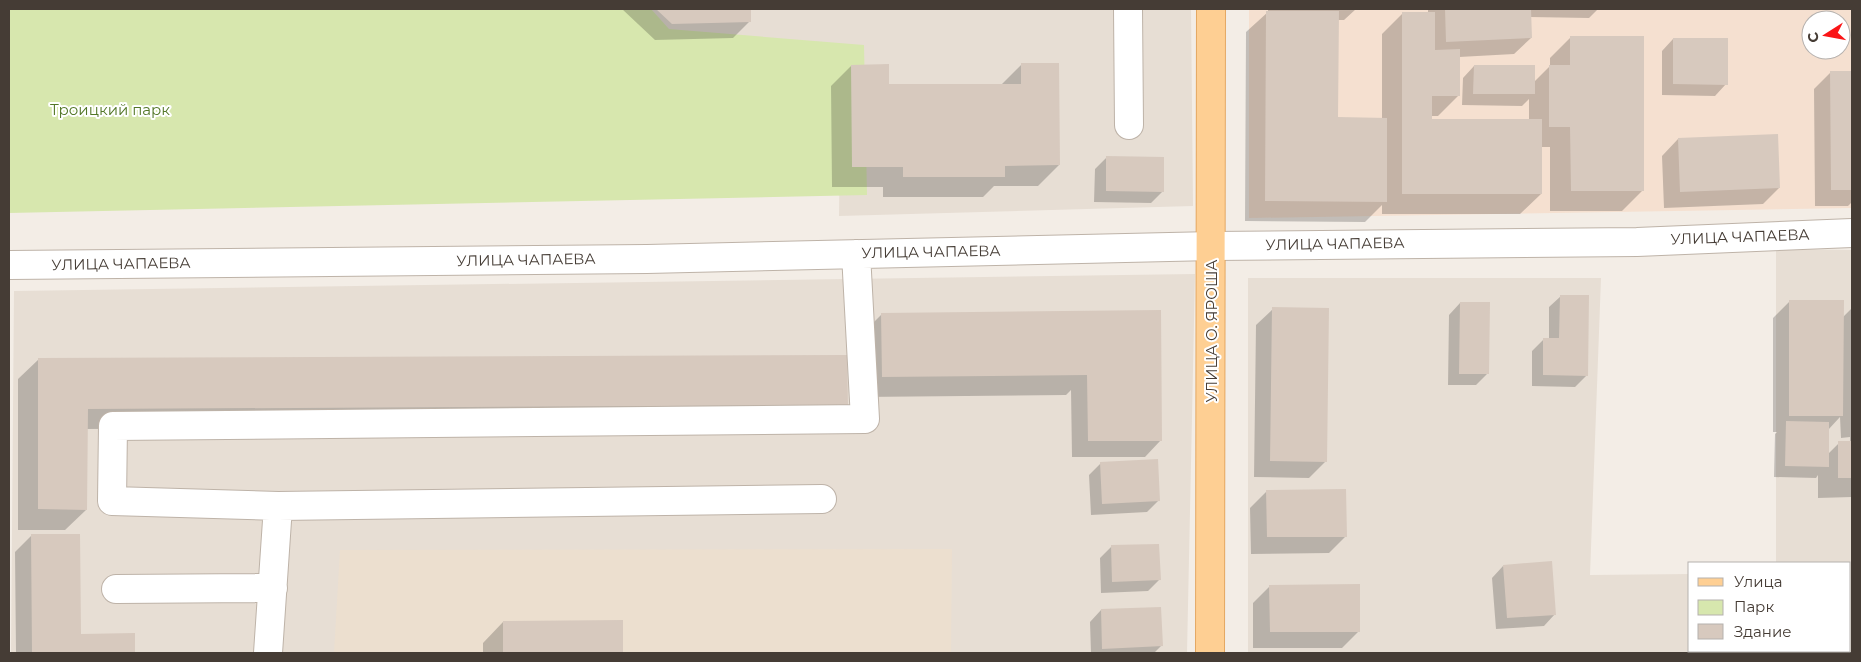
<svg xmlns="http://www.w3.org/2000/svg" width="1861" height="662" font-family="Montserrat,sans-serif">
<rect width="100%" height="100%" fill="#f3ede6"/>
<path fill="#e7ded4" d="M626,9H1191L1193,206L839,216L841,65L674,56Z
M1776,249L1852,250V653H1248V278H1601L1590,575L1690,574V651H1850V563H1776Z
M1195,274L1187,653H11L14,291Z"/>
<path fill="#f5e0d0" fill-rule="evenodd" d="M1249,9H1852V208L1249,218ZM1811,20H1841V50H1811Z"/>
<path fill="#ecdfcf" d="M952,549L951,653H334L340,550Z"/>
<path fill="#d7e7ae" d="M9,9H651L669,29L864,45L867,195L9,213Z"/>
<path fill="#0003" fill-rule="evenodd" d="M622,9H749L750,21L733,38L655,40Z
M1268,9H1356L1344,20H1337V118L1382,119V34L1402,14H1428V9H1598L1589,18L1530,17L1531,38L1514,54L1459,57V95L1438,116H1430V120H1529V99L1522,106L1462,105L1463,78L1474,66L1534,82L1550,66V58L1571,37L1643,190L1622,211H1550V147H1541V194L1520,214H1382V205L1365,222L1245,221L1246,32L1268,12Z
M1673,39L1726,84L1715,96L1662,95V51Z
M1022,64L1059,165L1038,186H994L983,197H883V187H832L831,86L851,66L888,86L1001,85Z
M1831,72H1852V202L1848,206H1815L1814,89Z
M1678,139L1779,188L1763,204L1664,208L1662,156Z
M1107,157L1163,191L1151,203L1094,202L1095,169Z
M1561,296L1587,375L1575,387L1532,386V351L1544,339H1549V307Z
M1790,301L1842,318L1852,308V497L1818,498V475L1816,478L1774,477L1775,434L1777,432H1773V318ZM1840,417L1841,438L1850,437V442L1839,443L1828,454V430Z
M1460,303L1487,374L1476,385H1448L1449,315Z
M1273,309L1325,462L1309,478L1254,477L1256,325Z
M1160,312L1161,440L1145,457H1072L1071,390L1066,395L862,397L861,335L882,314Z
M39,359L847,404L826,425L87,429L86,510L65,530H18V379Z
M1101,463L1159,500L1147,512L1091,515L1089,475Z
M1267,491L1346,536L1329,553L1251,554L1250,508Z
M32,535L80,635L134,634V653H16L15,552Z
M1112,546L1159,580L1148,591L1101,593L1100,558Z
M1503,566L1555,614L1544,626L1496,629L1492,578Z
M1270,586L1359,631L1342,648H1253V603Z
M1101,610L1161,646L1154,653H1091L1090,622Z
M622,621V653H483V643L503,622Z"/>
<path fill="#d7c9be" d="M656,9H751V22L672,24Z
M1445,9H1531L1532,38L1446,42Z
M1266,11H1339L1338,117L1387,118V202L1265,201Z
M1402,12H1435V50L1460,49V96H1432V119H1542V194H1402Z
M1570,36H1644V191H1571L1570,127H1549V65H1570Z
M1673,38H1728V85L1673,84Z
M1021,63H1059L1060,165L1005,166V177H903V167H852L851,65L889,64V84H1021Z
M1474,65H1535V94H1473Z
M1830,71H1852V190H1831Z
M1778,134L1780,188L1680,192L1678,138Z
M1106,156L1164,157V192L1106,191Z
M1560,295H1589L1588,376L1543,375V338H1559Z
M1789,300H1844L1843,416H1789Z
M1460,302H1490L1489,374H1459Z
M1272,307L1329,308L1327,462L1270,461Z
M1161,310L1162,441H1088L1087,375L882,377L881,313Z
M847,355L848,405L88,409L87,510L38,509V358Z
M1786,421L1829,422V467L1785,466Z
M1838,441H1852V478H1838Z
M1158,459L1160,501L1102,504L1100,462Z
M1346,489L1347,537H1267L1266,490Z
M31,534H80L81,634L135,633V653H32Z
M1159,544L1161,580L1112,582L1111,545Z
M1552,561L1556,615L1507,618L1503,565Z
M1360,584V632H1270L1269,585Z
M1161,607L1163,646L1102,649L1101,609Z
M623,620V653H503V621Z"/>
<g fill="none" stroke-linecap="round" stroke-linejoin="round">
<defs>
<path id="minor" d="M1128,9L1129,125
M9,265L647,259L1213,246L1637,242L1852,233
M278,506L822,499
M116,589L273,588
M268,653L278,506L112,501L113,426L865,419L856,254"/>
<path id="major" d="M1210,653L1211,9"/>
</defs>
<use href="#minor" stroke="#beb3a8" stroke-width="30"/>
<use href="#major" stroke="#e4a863" stroke-width="30"/>
<use href="#minor" stroke="#fff" stroke-width="28"/>
<use href="#major" stroke="#fecf93" stroke-width="28"/>
</g>
<g text-anchor="middle" stroke-width="4" stroke-linejoin="round" paint-order="stroke">
<g font-size="15" fill="#537728" stroke="#fff">
<text x="110" y="115">Троицкий парк</text>
</g>
<g font-size="15" fill="#453c35" stroke="#fff">
<text transform="translate(1740 237) rotate(-2)" y="5">УЛИЦА ЧАПАЕВА</text>
<text transform="translate(1335 244) rotate(-1)" y="5">УЛИЦА ЧАПАЕВА</text>
<text transform="translate(931 252) rotate(-1)" y="5">УЛИЦА ЧАПАЕВА</text>
<text transform="translate(526 260) rotate(-1)" y="5">УЛИЦА ЧАПАЕВА</text>
<text transform="translate(121 264) rotate(-1)" y="5">УЛИЦА ЧАПАЕВА</text>
<text transform="translate(1212 331) rotate(-90)" y="5">УЛИЦА О. ЯРОША</text>
</g>
</g>
<rect width="1861" height="662" fill="none" stroke="#453c35" stroke-width="20"/>
<rect x="1688" y="562" width="162" height="90" fill="#ffffff" stroke="#b5b1ae"/>
<rect x="1698" y="578" width="25" height="8" fill="#fecf93" stroke="#b5b1ae"/>
<text x="1734" y="587" font-size="15" fill="#453c35">Улица</text>
<rect x="1698" y="600" width="25" height="15" fill="#d7e7ae" stroke="#b5b1ae"/>
<text x="1734" y="612" font-size="15" fill="#453c35">Парк</text>
<rect x="1698" y="624" width="25" height="15" fill="#d7c9be" stroke="#b5b1ae"/>
<text x="1734" y="637" font-size="15" fill="#453c35">Здание</text>
<g transform="translate(1826 35) rotate(259)"><circle r="24" fill="#ffffff" stroke="#b5b1ae"/>
<path d="M0-4L9 19L0 12L-9 19Z" fill="#fa1517"/>
<text y="-8" font-size="14" font-weight="bold" text-anchor="middle" fill="#453c35">С</text>
</g>
</svg>
